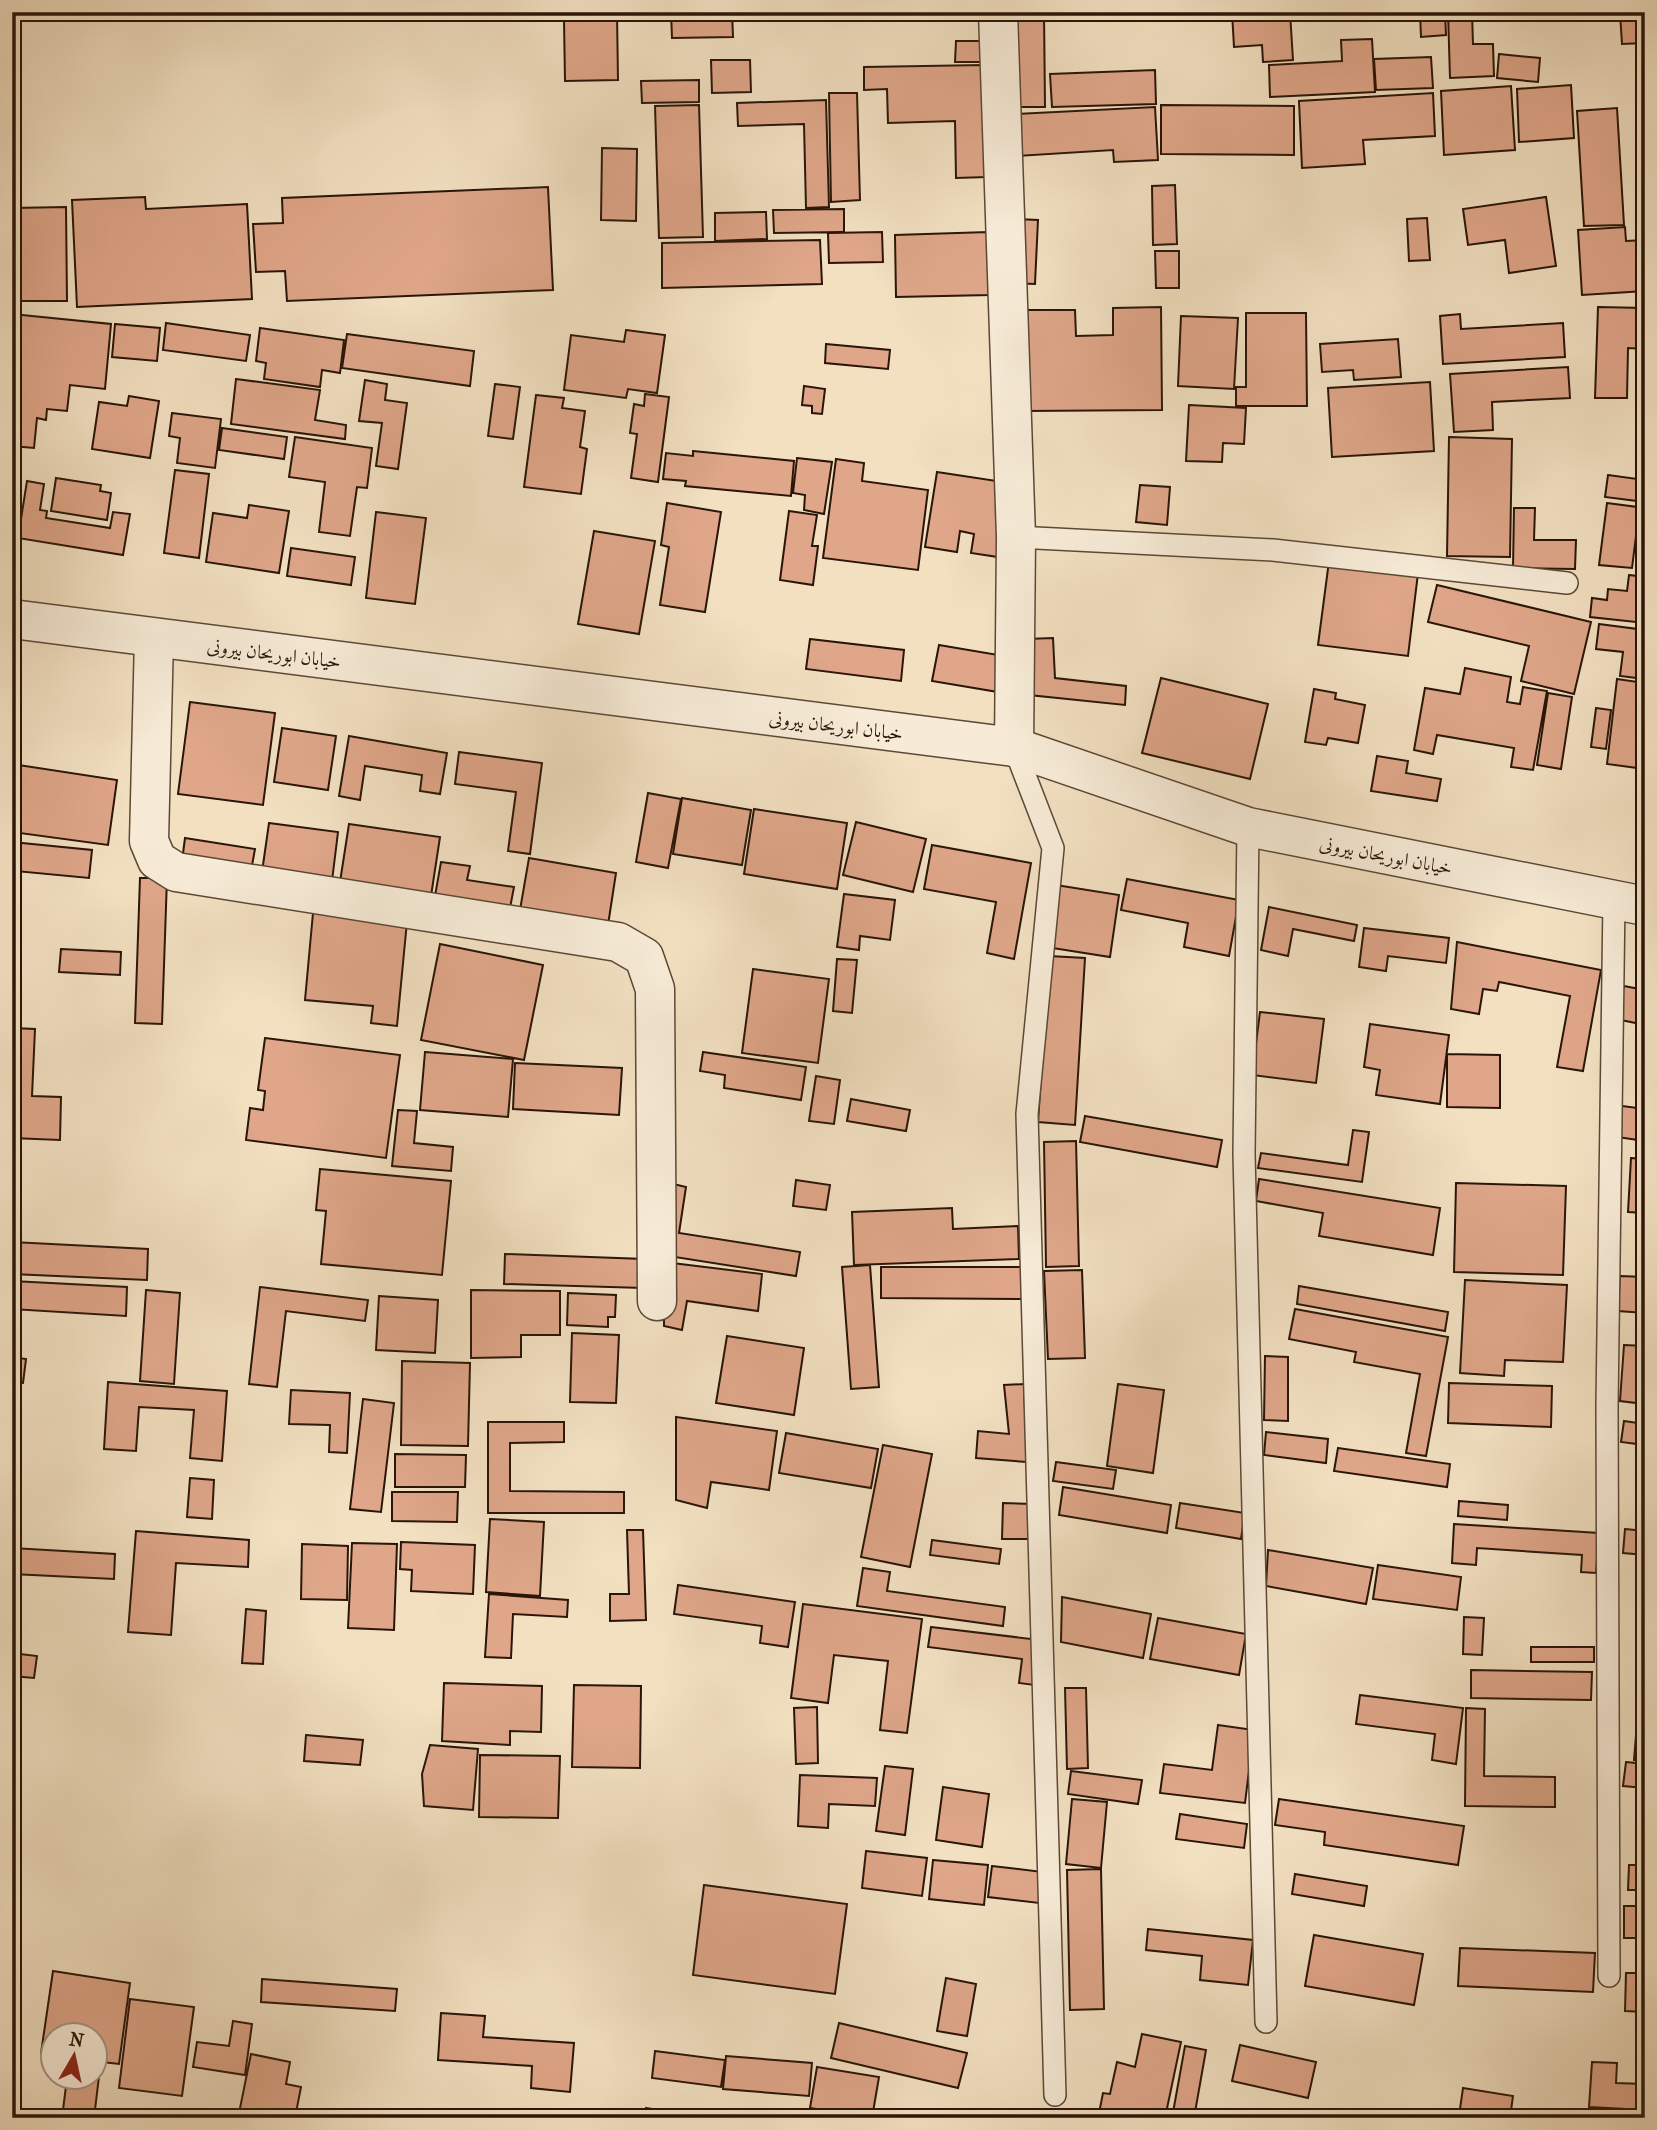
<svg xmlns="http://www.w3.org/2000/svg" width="1657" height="2130" font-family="'IM FELL French Canon',Amiri,serif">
<rect width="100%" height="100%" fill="#f2e0c1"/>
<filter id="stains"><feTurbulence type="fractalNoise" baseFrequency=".00286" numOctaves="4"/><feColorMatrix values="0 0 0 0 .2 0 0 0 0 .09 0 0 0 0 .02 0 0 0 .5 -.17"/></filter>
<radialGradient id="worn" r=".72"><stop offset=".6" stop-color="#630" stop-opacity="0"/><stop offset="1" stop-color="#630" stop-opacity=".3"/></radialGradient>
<path fill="#dfa689" stroke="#2a1508" stroke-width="2" d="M439,12H485V16L439,17Z
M584,12H617L618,80L565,81L564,20H584Z
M671,12H732L733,37L672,38Z
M795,12H813L814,19L795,20Z
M1009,12H1044L1045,107H1010Z
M1232,12H1290L1293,60L1263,62L1262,45L1234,47Z
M1420,12H1445L1446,35L1421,37Z
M1448,12H1472L1473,44H1493L1494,76L1450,78Z
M1645,12V43L1622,44L1620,13Z
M1372,39L1375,92L1270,97L1269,65L1342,61L1341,40Z
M956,41H983V62H955Z
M1499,54L1540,58L1538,82L1497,78Z
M1431,57L1433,88L1376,90L1374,59Z
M711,60H750L751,92L712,93Z
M984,65L987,177L956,178L955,121L888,123L887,89L864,90V67Z
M1155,70L1156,104L1052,107L1050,74Z
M699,80V102L642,103L641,81Z
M1571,85L1574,138L1519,142L1517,89Z
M1511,86L1515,150L1444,155L1441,91Z
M829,93H857L860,200L831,202Z
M1433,93L1435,136L1363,140L1365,164L1302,168L1299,101Z
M826,100L829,207L806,208L804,124L738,126L737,103Z
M699,105L703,237L659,238L655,106Z
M1161,105L1294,106V155L1161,154Z
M1155,107L1158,160L1114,162L1113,150L1017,156L1015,114Z
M1617,108L1624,225L1584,226L1577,111Z
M602,148L637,149L636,221L601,220Z
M1175,185L1177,244L1153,245L1152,186Z
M548,187L553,290L287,301L285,271L256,272L253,224L283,223L282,198Z
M145,197L146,209L247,204L252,299L77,307L72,200Z
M1546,197L1556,266L1509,273L1505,240L1468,245L1463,209Z
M66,207L67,301H12V208Z
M844,209V232L774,233L773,210Z
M766,212L767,239L715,241V213Z
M1427,218L1430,260L1409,261L1407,219Z
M1016,219L1038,220L1035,284L1013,283Z
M1625,227L1626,241L1645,240V291L1582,295L1578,230Z
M882,232L883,262L829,263L828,233Z
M988,232L990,295L896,297L895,235Z
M820,240L822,284L662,288V243Z
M1155,251H1179V288H1156Z
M1161,307L1162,410L1024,411L1022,310H1075L1076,336L1113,335V308Z
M1598,307L1645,308V349L1628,348L1627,398H1595Z
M1246,313H1306L1307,406H1236V387H1246Z
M12,314L111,324L105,389L70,385L67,411L47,409L46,420L37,418L34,448L12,446Z
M1460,314L1461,329L1563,323L1565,357L1443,364L1440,316Z
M1181,316L1238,318L1234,389L1178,386Z
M166,323L250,335L246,361L163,350Z
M115,324L160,328L157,361L112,357Z
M260,328L344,340L340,373L322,370L320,387L264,379L266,363L256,361Z
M626,330L665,335L657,393L628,389L626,398L564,390L571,335L624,342Z
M347,334L474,351L470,386L342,368Z
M1398,339L1401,377L1354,380L1353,370L1322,372L1320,344Z
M826,344L890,350L888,369L825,363Z
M1568,367L1570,398L1492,402L1493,430L1454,432L1450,374Z
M236,379L320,390L315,420L346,425L345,439L231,424Z
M365,380L387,384L385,400L407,403L398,469L376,466L382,423L359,421Z
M1430,382L1434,451L1332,457L1328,388Z
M495,384L520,387L513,439L488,436Z
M804,386L825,389L822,414L812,413V406L802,405Z
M645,394L669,397L658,482L631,478L637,434L630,433L634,404L644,406Z
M536,395L564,398L562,408L585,411L580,447L587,449L581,494L524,487Z
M129,396L159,401L150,458L92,449L99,402L127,406Z
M1189,405L1246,408L1244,444L1223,443L1222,462L1186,461Z
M172,413L221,419L215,468L177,463L180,438L169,436Z
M222,428L287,437L284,459L219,450Z
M295,437L372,448L367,488L357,487L350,536L319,532L325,482L289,477Z
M1449,437L1512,439L1510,557L1447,556Z
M693,451L794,461L791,496L685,486L686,481L663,479L666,453L693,456Z
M797,458L832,462L824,514L804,510L805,495L793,493Z
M836,459L864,463L862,481L928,490L918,570L823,558Z
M175,470L209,474L199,558L164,553Z
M937,472L1010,483L998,557L971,553L974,534L960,531L957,552L925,547Z
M1608,475L1645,480V502L1605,497Z
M56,478L101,485L100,491L111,493L107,520L51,511Z
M27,481L44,484L40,510L47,511L46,518L110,528L113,512L130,514L123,555L18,538Z
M1140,485L1170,487L1167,525L1136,522Z
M667,503L721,512L705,612L660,605L669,547L661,545Z
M1607,503L1645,508V537L1636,536L1632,568L1599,565Z
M249,505L289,511L279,573L206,562L213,513L247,518Z
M1514,508H1535L1534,540H1576L1575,569L1513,568Z
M789,511L817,515L812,546H818L813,585L780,580Z
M376,512L426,518L415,604L366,598Z
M594,531L655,541L639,634L578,624Z
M291,548L355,557L351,585L287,576Z
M1329,561L1418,573L1408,656L1318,645Z
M1629,575L1645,577V623L1590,617L1592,598L1607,600L1608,589L1627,591Z
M1437,585L1591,622L1574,694L1521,681L1529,646L1428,622Z
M1599,624L1645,630V679L1620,676L1623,652L1596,649Z
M1053,638L1055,678L1126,686L1125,705L1029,695L1026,639Z
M810,639L904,650L901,681L806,669Z
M939,645L1010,657L1004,693L932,681Z
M1465,668L1511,677L1507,702L1520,704L1523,687L1547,691L1533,770L1511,767L1514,748L1437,735L1433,754L1414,750L1425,688L1460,694Z
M1161,678L1268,704L1250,779L1142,753Z
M1617,679L1645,683V769L1607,764Z
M1314,689L1336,693L1335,699L1365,705L1358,743L1328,738L1326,745L1305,742Z
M1548,693L1572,697L1561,769L1537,765Z
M190,702L275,713L263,805L178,794Z
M1596,708L1611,710L1606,749L1591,747Z
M282,728L336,736L328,790L274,782Z
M349,736L447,753L440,794L420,791L422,775L365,766L360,800L339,796Z
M459,752L542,763L530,854L508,851L516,792L455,784Z
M1377,756L1408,761L1406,773L1441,779L1437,801L1371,791Z
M12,764L117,780L108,845L12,832Z
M648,793L681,799L668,868L636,862Z
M682,798L751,810L742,865L673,854Z
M754,809L847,823L837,889L744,874Z
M856,822L926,839L913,892L843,875Z
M269,823L338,832L332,881L262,872Z
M349,824L440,837L431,896L340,882Z
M185,838L255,849L251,871L182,861Z
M12,842L92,850L89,878L16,871L12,905Z
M932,845L1031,863L1014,959L987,953L996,902L924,889Z
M529,858L616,873L608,925L520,910Z
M441,862L470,866L467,880L514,887L510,908L435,896Z
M140,878H167L162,1024L135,1023Z
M1127,879L1239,900L1229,956L1184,947L1188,923L1121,910Z
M1056,885L1119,895L1110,957L1046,947Z
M844,894L895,900L890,940L860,936L859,950L837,947Z
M314,902L408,911L397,1026L371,1023L373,1006L305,1000Z
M1269,907L1357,925L1354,941L1293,929L1288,956L1261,950Z
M1364,928L1449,938L1446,963L1388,956L1386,971L1359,967Z
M1457,942L1601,970L1583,1071L1557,1067L1570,996L1499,982L1497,991L1483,989L1479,1014L1451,1009Z
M440,944L543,965L524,1060L421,1040Z
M61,949L121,952L120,975L59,972Z
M1049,956L1085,958L1075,1125L1038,1122Z
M837,959L857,960L852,1013L833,1011Z
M753,969L829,979L818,1063L742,1053Z
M1624,986L1645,990V1025L1616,1019Z
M1260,1012L1324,1019L1316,1083L1252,1075Z
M1370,1024L1449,1035L1440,1104L1376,1095L1380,1070L1364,1067Z
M12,1028L35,1029L32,1096L61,1097L60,1140L12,1138Z
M265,1038L400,1055L386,1158L246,1140L250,1108L263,1110L265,1091L258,1090Z
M425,1052L513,1059L508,1117L420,1110Z
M703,1052L806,1067L801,1100L724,1088L725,1075L700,1071Z
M1447,1054L1500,1055V1108L1447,1107Z
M515,1063L622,1068L619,1115L513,1109Z
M816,1076L840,1080L834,1124L809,1121Z
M851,1099L910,1110L906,1131L847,1121Z
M1622,1106L1638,1108L1637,1114L1645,1115V1141L1617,1137Z
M398,1110L417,1111L414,1143L453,1147L451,1171L392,1166Z
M1085,1116L1222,1140L1217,1167L1080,1142Z
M1353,1130L1369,1132L1362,1182L1258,1168L1261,1153L1348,1165Z
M1076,1141L1079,1266L1046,1267L1044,1142Z
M1631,1158L1645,1159V1213L1628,1212Z
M320,1169L451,1181L442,1275L321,1264L326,1211L316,1210Z
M1259,1179L1440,1208L1433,1255L1319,1236L1323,1213L1256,1201Z
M796,1180L830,1185L826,1210L793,1206Z
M665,1182L686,1187L679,1233L800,1252L796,1276L662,1255Z
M1456,1183L1566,1186L1563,1275L1454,1272Z
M952,1208L953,1229L1018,1226L1019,1259L854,1265L852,1212Z
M12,1242L148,1249L147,1280L12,1274Z
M505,1254L644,1259L643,1288L504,1284Z
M664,1262L762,1274L758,1311L687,1301L682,1330L664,1326Z
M870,1265L879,1387L851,1389L842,1267Z
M881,1267H1025V1299L881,1298Z
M1082,1270L1085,1358L1048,1359L1044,1271Z
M1620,1276L1645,1277V1313L1618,1311Z
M1465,1280L1567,1285L1563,1362L1505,1360L1504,1376L1460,1373Z
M12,1281L127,1287L126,1316L12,1309V1312Z
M1299,1286L1448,1312L1445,1331L1297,1304Z
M260,1287L368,1300L365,1321L286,1311L277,1387L249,1384Z
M146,1290L180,1293L174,1384L140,1381Z
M471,1290L560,1291V1335H521V1357L471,1358Z
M568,1293L616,1295L615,1317H608V1327L567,1325Z
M379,1296L438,1300L435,1353L376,1350Z
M1295,1309L1448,1337L1426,1456L1406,1453L1420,1374L1354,1362L1356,1352L1289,1339Z
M572,1333L619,1335L616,1403L570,1402Z
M727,1336L804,1348L794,1415L716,1403Z
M1624,1345L1645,1346V1404L1620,1401Z
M1265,1356L1288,1357V1421L1264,1420Z
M12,1357L26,1359L23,1383L12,1382Z
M402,1361L470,1363L468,1446L401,1445Z
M108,1382L227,1391L222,1461L190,1458L194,1410L139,1407L136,1451L104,1449Z
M1449,1383L1552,1386L1551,1427L1448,1423Z
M1024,1384L1027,1462L976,1458L978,1431L1009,1434L1004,1385Z
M1118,1384L1164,1390L1153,1473L1107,1466Z
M291,1390L350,1393L347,1453L329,1452L330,1425L289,1424Z
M363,1399L394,1403L381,1512L350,1509Z
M676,1417L777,1431L769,1490L711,1482L707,1508L676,1500Z
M1624,1421L1645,1424V1445L1621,1442Z
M488,1422H564V1442L510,1443V1491L624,1492V1513H488Z
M1266,1432L1328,1439L1326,1463L1264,1455Z
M786,1433L878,1449L871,1488L779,1473Z
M883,1445L932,1454L910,1567L861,1557Z
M1338,1448L1450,1464L1447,1487L1334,1471Z
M395,1454L466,1455L465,1487H395Z
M1056,1462L1116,1470L1113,1489L1053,1481Z
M190,1478L214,1480L212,1519L187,1517Z
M1063,1487L1171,1505L1167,1533L1059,1515Z
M392,1492H458L457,1522L392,1521Z
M1459,1501L1508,1505L1507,1520L1458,1516Z
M1003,1503L1033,1504L1032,1539H1002Z
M1180,1503L1245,1513L1241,1539L1176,1528Z
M490,1519L544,1522L540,1596L486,1592Z
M1454,1524L1599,1533L1596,1573L1581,1572L1582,1555L1477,1548L1476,1565L1452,1563Z
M1625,1529L1645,1531V1555L1623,1553Z
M627,1530H643L646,1620L610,1621V1594H629Z
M136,1531L249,1540L248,1567L176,1563L171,1635L128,1632Z
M932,1540L1001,1549L999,1564L930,1555Z
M401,1542L475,1545L473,1594L411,1591L412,1570L400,1569Z
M352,1543L397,1544L394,1630L348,1628Z
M302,1544L348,1546L347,1600L301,1599Z
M12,1548L115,1554L114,1579L12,1574Z
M1268,1550L1373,1568L1366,1604L1266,1586Z
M1378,1565L1461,1577L1457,1610L1373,1599Z
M863,1568L890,1572L887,1591L1005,1607L1003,1626L857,1606Z
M678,1585L795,1602L788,1647L760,1643L762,1626L674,1614Z
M489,1594L568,1600L567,1617L513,1614L511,1658L485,1657Z
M1062,1597L1151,1614L1143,1658L1061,1642Z
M803,1604L922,1619L907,1733L880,1730L888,1661L834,1655L828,1703L791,1698Z
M246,1609L266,1611L263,1664L242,1663Z
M1464,1617L1484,1618L1482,1655L1463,1654Z
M1158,1618L1246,1634L1239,1675L1150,1659Z
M931,1627L1040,1640L1034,1685L1019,1683L1022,1659L928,1647Z
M1531,1647H1594V1662H1531Z
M12,1653L37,1656L34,1678L12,1676Z
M1471,1670L1592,1672L1591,1700L1471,1698Z
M444,1683L542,1686L541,1732L510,1731V1745L442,1741Z
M574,1685L641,1686L640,1768L572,1767Z
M1065,1688H1086L1088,1768L1067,1769Z
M1360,1695L1463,1708L1456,1764L1432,1760L1435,1734L1356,1724Z
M817,1707L818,1763L796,1764L794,1708Z
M1466,1708L1485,1709L1484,1776L1555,1777V1807L1465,1806Z
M1218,1725L1254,1730L1245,1803L1160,1793L1164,1764L1212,1770Z
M306,1735L363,1740L360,1765L304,1761Z
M1636,1735L1645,1736V1761L1634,1760Z
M430,1745L478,1749L473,1810L424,1806L422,1774Z
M480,1755L560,1756L558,1818L479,1817Z
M1626,1762L1645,1764V1788L1623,1786Z
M885,1766L913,1769L905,1835L876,1831Z
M1071,1771L1142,1780L1138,1804L1068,1794Z
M800,1775L877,1778L875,1806L829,1804L828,1828L798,1826Z
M943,1787L989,1794L982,1847L936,1840Z
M1072,1799L1107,1802L1101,1868L1066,1864Z
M1279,1799L1464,1826L1458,1865L1324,1845L1325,1832L1275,1825Z
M1180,1814L1247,1824L1244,1848L1176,1839Z
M866,1851L927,1858L922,1896L862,1888Z
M933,1860L988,1865L984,1905L929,1899Z
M1629,1865H1645V1890H1628Z
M992,1866L1043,1872L1039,1903L988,1897Z
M1101,1869L1104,2009L1070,2010L1067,1870Z
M1295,1874L1367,1886L1364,1906L1292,1894Z
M704,1885L847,1904L835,1994L693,1975Z
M1624,1906H1645V1938H1624Z
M1148,1929L1253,1940L1248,1985L1200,1980L1202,1956L1146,1950Z
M1314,1935L1423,1954L1414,2005L1305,1986Z
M1460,1948L1595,1953L1593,1992L1458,1986Z
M53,1971L130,1983L119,2064L94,2061V2036H52V2055L41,2053Z
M1626,1973H1645V2012L1625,2011Z
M946,1978L976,1984L967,2036L937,2031Z
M262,1979L397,1989L395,2011L261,2002Z
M130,1999L194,2007L182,2096L119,2088Z
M441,2013L485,2016L483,2037L574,2043L570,2092L531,2088L532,2066L438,2060Z
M233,2021L252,2024L245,2075L193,2067L197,2042L229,2046Z
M839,2023L967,2053L958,2088L831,2058Z
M1142,2034L1181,2042L1165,2118H1098L1103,2093L1110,2094L1117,2062L1135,2067Z
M1240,2045L1316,2062L1308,2098L1232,2081Z
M1185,2046L1206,2050L1194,2118H1172Z
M655,2051L725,2060L721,2087L652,2078Z
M251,2054L290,2062L286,2084L301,2087L295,2118H238Z
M726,2056L812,2063L809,2096L723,2089Z
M1592,2062L1617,2063L1616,2083L1645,2084V2110L1589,2107Z
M94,2067L100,2068L94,2118H62L67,2078H94Z
M817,2067L879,2077L872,2118L810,2108Z
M1463,2088L1513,2096L1510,2118L1459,2116Z
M646,2108L702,2117L644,2118Z"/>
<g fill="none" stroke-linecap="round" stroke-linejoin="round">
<defs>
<path id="service" d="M1016,537L1273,550L1567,583
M1014,747L1053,848L1027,1114L1055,2095
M1248,827L1244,1154L1266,2022
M1609,1976L1607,1405L1614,900"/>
<path id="minor" d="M998,12L1016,537L1014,747
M154,638L149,841L157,860L176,872L618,942L644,957L655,989L657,1301"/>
<path id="tertiary" d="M12,619L1014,747L1248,827L1645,906"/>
</defs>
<use href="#service" stroke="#5c4836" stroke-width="24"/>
<use href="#minor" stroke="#5c4836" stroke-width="41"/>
<use href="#tertiary" stroke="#5c4836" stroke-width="41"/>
<use href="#service" stroke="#f7ebd7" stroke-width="21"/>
<use href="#minor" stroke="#f7ebd7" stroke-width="38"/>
<use href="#tertiary" stroke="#f7ebd7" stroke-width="38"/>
</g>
<g text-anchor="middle" stroke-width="5" stroke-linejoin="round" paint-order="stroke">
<g font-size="19" fill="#2a1508" stroke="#f7ebd7">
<text transform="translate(274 653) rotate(7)" y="7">خیابان ابوریحان بیرونی</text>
<text transform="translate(836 725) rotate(7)" y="7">خیابان ابوریحان بیرونی</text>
<text transform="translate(1386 855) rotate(11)" y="7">خیابان ابوریحان بیرونی</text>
</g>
</g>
<rect width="1657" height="2130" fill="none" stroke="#f2e0c1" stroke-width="42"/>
<rect x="14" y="14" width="1629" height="2102" fill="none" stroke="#2a1508" stroke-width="3.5"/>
<rect x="21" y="21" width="1615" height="2088" fill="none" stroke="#2a1508" stroke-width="2"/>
<g transform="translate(74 2056) rotate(9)"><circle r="33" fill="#f7ebd7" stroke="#a59584" stroke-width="2"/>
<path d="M0-5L12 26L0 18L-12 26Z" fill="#8f2418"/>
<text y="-10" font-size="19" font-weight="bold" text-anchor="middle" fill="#2a1508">N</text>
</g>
<rect width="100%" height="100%" filter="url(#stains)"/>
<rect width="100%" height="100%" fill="url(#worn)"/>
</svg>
